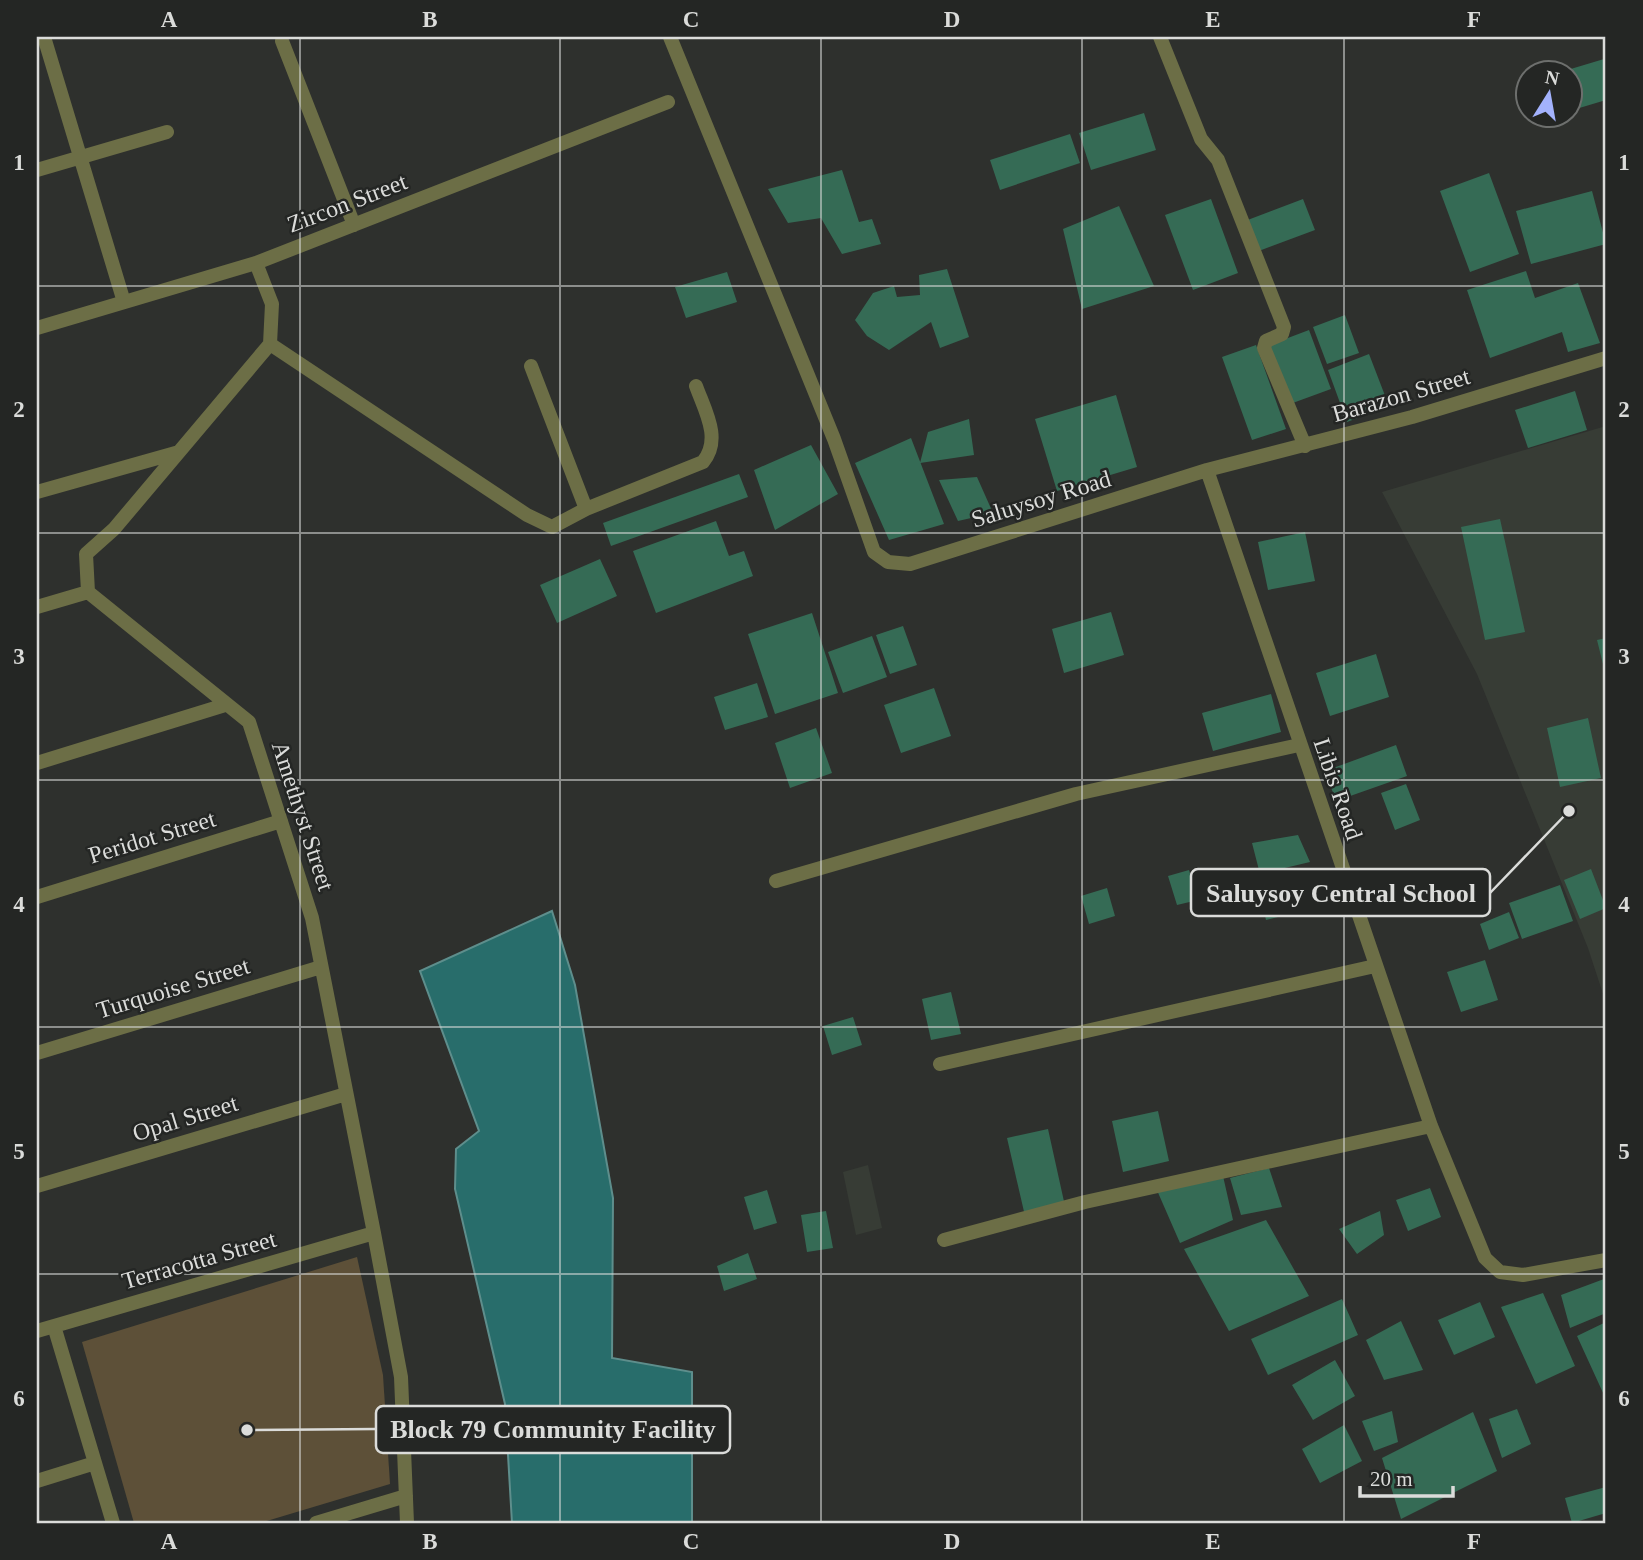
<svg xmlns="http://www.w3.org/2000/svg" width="1643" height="1560" font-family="'Times New Roman',serif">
<rect width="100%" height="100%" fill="#2e302d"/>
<path fill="#373c35" d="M1606,426V1003L1588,948L1477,674L1382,492Z
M868,1165L882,1228L856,1235L843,1172Z"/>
<path fill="#5d5038" d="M357,1257L383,1375L390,1484L260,1523H134L82,1342Z"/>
<path fill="#286d6b" stroke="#5e8e8c" stroke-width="2" d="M552,911L575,985L613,1198L612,1358L692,1372V1523H512L505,1404L455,1189L456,1149L479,1131L420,971Z"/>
<path fill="#356b55" d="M1604,59L1606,100L1576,109L1570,88V74L1564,71Z
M1144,113L1156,150L1091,170L1079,133Z
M1070,134L1080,163L1000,190L990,160Z
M842,170L859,222L872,219L881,244L842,254L821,218L788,223L768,189Z
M1489,173L1519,254L1470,272L1440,191Z
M1592,191L1606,244L1531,264L1516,211Z
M1211,199L1238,273L1193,290L1165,215Z
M1303,199L1315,230L1256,252L1245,221Z
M1119,206L1154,286L1082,309L1063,229Z
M947,269L969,337L940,348L931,322L889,350L867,336L855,320L873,293L894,286L897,297L920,295L919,275Z
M1526,271L1535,298L1578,283L1600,343L1568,352L1562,332L1490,358L1467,290Z
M727,272L737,302L686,318L675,287Z
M1345,315L1359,353L1327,364L1313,327Z
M1309,330L1331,389L1290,404L1267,346Z
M1256,345L1286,429L1252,440L1222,357Z
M1369,354L1389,406L1347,422L1328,370Z
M1575,391L1587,430L1528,448L1515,410Z
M1116,395L1137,467L1057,491L1035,419Z
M969,419L974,455L920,463L928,432Z
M911,438L944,524L889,540L855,463Z
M811,445L838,494L775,530L754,470Z
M739,474L748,497L611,546L603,523Z
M977,477L993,513L958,521L939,480Z
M1500,519L1525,632L1485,640L1461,527Z
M716,521L729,556L744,551L753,576L656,613L633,551Z
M1305,532L1315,581L1268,590L1258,542Z
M600,559L617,596L557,623L540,585Z
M1111,612L1124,655L1064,673L1052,629Z
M812,613L838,693L775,714L748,634Z
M903,626L917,665L890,674L876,635Z
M872,636L887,677L843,693L828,652Z
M1606,638V672H1605L1597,640Z
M1376,654L1389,697L1330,716L1316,673Z
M757,683L768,717L725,730L714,697Z
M934,688L951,736L901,753L884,705Z
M1271,694L1281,732L1213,751L1202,713Z
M1588,718L1601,778L1560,787L1547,728Z
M816,728L832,773L790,788L775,743Z
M1396,745L1407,776L1336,801L1325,771Z
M1406,784L1420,820L1395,830L1381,793Z
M1298,835L1310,862L1260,874L1252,843Z
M1591,869L1606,908L1580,919L1564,880Z
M1189,870L1198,900L1177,905L1168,876Z
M1313,873L1322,906L1266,920L1258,886Z
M1560,885L1573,921L1522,939L1509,903Z
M1107,888L1115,916L1089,924L1081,896Z
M1509,912L1519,938L1489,950L1480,924Z
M1485,960L1498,1000L1461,1012L1447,972Z
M951,992L961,1034L931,1040L922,999Z
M853,1017L862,1045L832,1055L823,1026Z
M1158,1111L1169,1161L1123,1172L1112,1121Z
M1048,1129L1065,1206L1025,1216L1007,1138Z
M1269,1168L1282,1207L1241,1215L1230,1178Z
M1223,1176L1233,1220L1180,1243L1156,1188Z
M1430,1188L1441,1217L1408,1231L1396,1200Z
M767,1190L777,1223L754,1230L744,1197Z
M826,1211L833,1248L807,1252L801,1215Z
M1380,1211L1384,1235L1357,1254L1339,1229Z
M1266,1220L1309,1296L1229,1331L1184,1249Z
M748,1253L757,1279L724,1291L717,1266Z
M1604,1279L1606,1313L1570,1328L1561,1295Z
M1543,1293L1575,1366L1536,1384L1501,1307Z
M1342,1299L1358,1335L1268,1375L1251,1339Z
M1480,1302L1495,1337L1454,1355L1438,1320Z
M1401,1321L1423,1370L1384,1380L1366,1340Z
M1606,1322V1394L1604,1395L1577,1336Z
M1335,1360L1355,1396L1313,1420L1292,1385Z
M1517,1409L1531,1444L1502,1458L1489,1419Z
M1392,1411L1398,1442L1374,1451L1362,1421Z
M1473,1412L1497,1471L1401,1519L1382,1458Z
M1344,1425L1362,1461L1320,1483L1302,1449Z
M1606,1487V1513L1572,1523L1565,1498Z"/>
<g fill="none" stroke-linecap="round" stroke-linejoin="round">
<path stroke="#6c6e46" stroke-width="14" d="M44,37L124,302
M670,37L834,439L874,552L888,562L910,564L1207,470L1412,417L1606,358
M1160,37L1201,139L1218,160L1284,327L1282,334L1266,341L1264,348L1305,446
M282,41L354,225
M37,170L167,132
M256,263L272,304L270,344L114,529L86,554L88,592L249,722L312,918L374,1233L401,1377L407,1523
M37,328L256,263L668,102
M270,344L527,515L552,527L586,509L703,462C722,439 705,411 696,386
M531,366L586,509
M1207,470L1431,1126L1485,1258L1500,1272L1523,1275L1606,1260
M37,492L179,452
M37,607L88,592
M37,763L225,705
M776,881L1076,794L1299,745
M37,897L281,821
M37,1053L321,967
M940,1064L1375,966
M37,1186L346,1094
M944,1240L1085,1202L1431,1126
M54,1326L113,1523
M37,1331L374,1233
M37,1481L95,1463
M316,1523L406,1496"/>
</g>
<path fill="none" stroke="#dbdcda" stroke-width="2" stroke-opacity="0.55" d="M300,37V1523M560,37V1523M821,37V1523M1082,37V1523M1344,37V1523M37,286H1606M37,533H1606M37,780H1606M37,1027H1606M37,1274H1606"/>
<g text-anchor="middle" stroke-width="5" stroke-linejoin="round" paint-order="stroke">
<g font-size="24" fill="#dbdcda" stroke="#242624">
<text transform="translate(347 203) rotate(-21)" y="8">Zircon Street</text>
<text transform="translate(1401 395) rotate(-16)" y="8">Barazon Street</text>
<text transform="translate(1041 499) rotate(-17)" y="8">Saluysoy Road</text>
<text transform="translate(1338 789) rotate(71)" y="8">Libis Road</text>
<text transform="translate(303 816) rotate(72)" y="8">Amethyst Street</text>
<text transform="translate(152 837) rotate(-17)" y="8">Peridot Street</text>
<text transform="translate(173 988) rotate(-17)" y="8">Turquoise Street</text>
<text transform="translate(185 1118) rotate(-17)" y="8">Opal Street</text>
<text transform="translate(199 1260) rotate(-16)" y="8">Terracotta Street</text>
</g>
</g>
<path fill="none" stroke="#dbdcda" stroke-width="2.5" d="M1569 811L1490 893M247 1430L376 1429"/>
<g fill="#dbdcda" stroke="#242624" stroke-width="2.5">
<circle cx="1569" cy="811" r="7"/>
<circle cx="247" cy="1430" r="7"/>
</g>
<g fill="#242624" stroke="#dbdcda" stroke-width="2.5">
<rect x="1191" y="869" width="299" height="47" rx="7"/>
<rect x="376" y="1406" width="354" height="47" rx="7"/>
</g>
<g font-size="26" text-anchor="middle" font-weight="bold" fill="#dbdcda">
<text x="1341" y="902">Saluysoy Central School</text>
<text x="553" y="1438">Block 79 Community Facility</text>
</g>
<rect width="1643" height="1560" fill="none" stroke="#242624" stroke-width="77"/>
<g transform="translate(1549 94) rotate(11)"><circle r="33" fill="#242624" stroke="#6d6f6d" stroke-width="2"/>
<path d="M0-5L12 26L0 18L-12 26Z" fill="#a3b2fd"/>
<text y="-10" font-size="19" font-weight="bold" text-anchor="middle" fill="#dbdcda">N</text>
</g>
<path d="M1360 1486v10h93v-10" fill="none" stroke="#dbdcda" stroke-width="3.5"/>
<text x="1370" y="1486" font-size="21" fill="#dbdcda" stroke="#242624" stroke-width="5" paint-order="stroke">20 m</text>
<rect x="38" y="38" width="1566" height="1484" fill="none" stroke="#dbdcda" stroke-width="2.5"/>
<g font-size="23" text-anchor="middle" font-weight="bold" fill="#dbdcda">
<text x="169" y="27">A</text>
<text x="430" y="27">B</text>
<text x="691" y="27">C</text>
<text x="952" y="27">D</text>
<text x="1213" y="27">E</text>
<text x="1474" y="27">F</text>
<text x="19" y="170">1</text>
<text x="1624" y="170">1</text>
<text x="19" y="417">2</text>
<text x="1624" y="417">2</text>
<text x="19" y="664">3</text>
<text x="1624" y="664">3</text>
<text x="19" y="912">4</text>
<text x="1624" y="912">4</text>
<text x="19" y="1159">5</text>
<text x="1624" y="1159">5</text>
<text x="19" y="1406">6</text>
<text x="1624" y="1406">6</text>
<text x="169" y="1549">A</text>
<text x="430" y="1549">B</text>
<text x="691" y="1549">C</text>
<text x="952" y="1549">D</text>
<text x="1213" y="1549">E</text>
<text x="1474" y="1549">F</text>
</g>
</svg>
